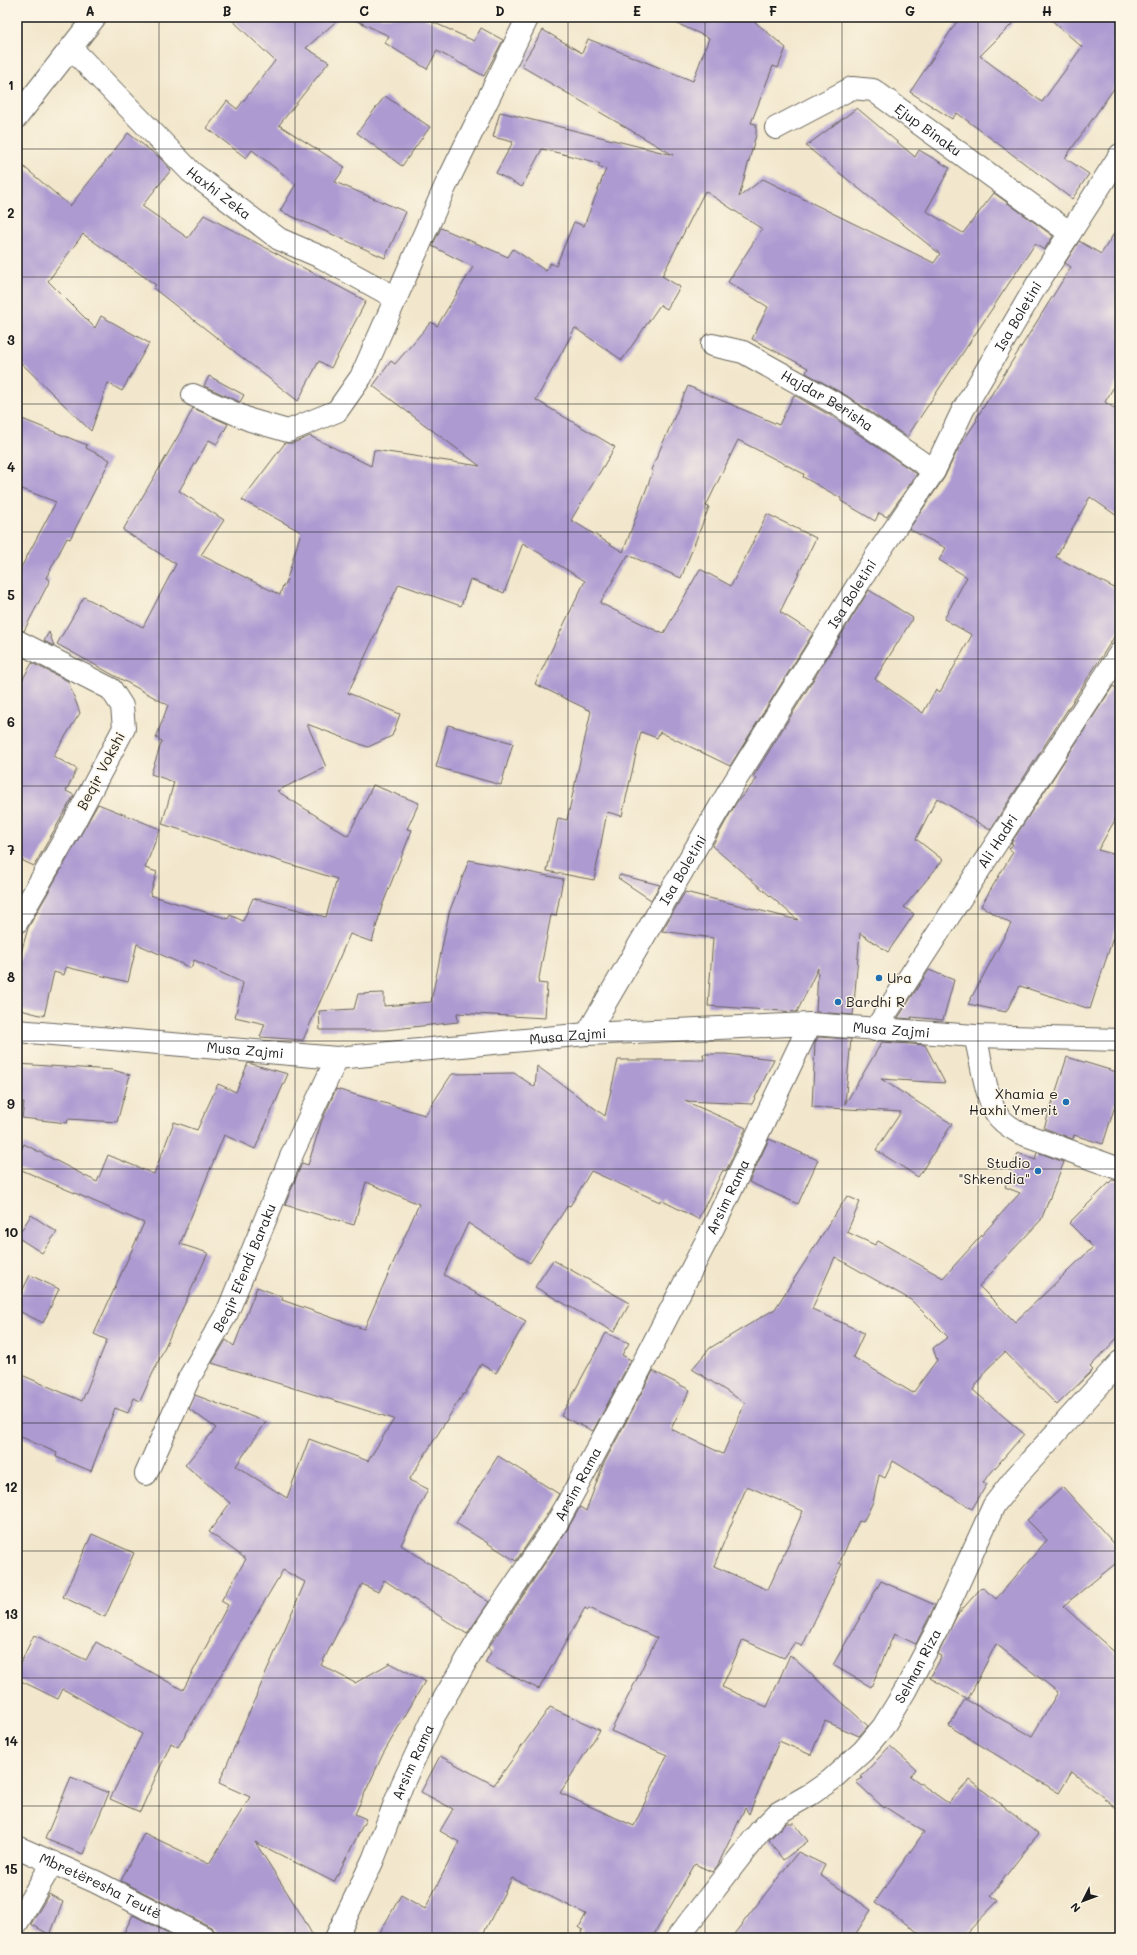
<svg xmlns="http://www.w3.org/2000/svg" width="1137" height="1955" font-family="Mali,sans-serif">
<rect width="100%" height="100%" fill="#fcf5e5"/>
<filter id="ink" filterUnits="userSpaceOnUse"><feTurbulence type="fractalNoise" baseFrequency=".025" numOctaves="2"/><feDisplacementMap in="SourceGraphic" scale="8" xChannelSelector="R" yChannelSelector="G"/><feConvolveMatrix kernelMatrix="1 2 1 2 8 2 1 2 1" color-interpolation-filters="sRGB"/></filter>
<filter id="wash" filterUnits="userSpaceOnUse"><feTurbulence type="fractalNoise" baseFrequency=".012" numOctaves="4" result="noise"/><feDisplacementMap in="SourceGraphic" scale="16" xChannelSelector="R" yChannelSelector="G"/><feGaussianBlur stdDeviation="0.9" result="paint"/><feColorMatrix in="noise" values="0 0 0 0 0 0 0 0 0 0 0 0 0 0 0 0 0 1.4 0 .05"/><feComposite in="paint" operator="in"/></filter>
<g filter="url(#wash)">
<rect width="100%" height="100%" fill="#f2e7cc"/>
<g id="blocks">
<path fill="#ac9ad1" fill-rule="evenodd" d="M229,17H341L306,48L329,62L279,125L345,167L335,182L406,212L385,258L280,211L296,184L252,150L246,158L207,128L227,101L237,109L275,61Z
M349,17H422L474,41L481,28L503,40L484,76L437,51L427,69L385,43L389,36Z
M663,17H749L786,48L778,68L773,66L751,123L756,124V135L739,197L763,179L934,263L940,254L806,146L857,108L915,157L919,150L950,168L926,211L963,233L994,193L1053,236L1044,250L1035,244L907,437L847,396L806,373L808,368L752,339L768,307L728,282L762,229L705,191L662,276L680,287L667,309L660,305L622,360L575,328L536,400L615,447L571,520L623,552L653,471L651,470L688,386L779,425L794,395L833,417L917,474L887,517L879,513L875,521L841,501V498L803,477L804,474L738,440L706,506L709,507L681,578L628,555L600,603L659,632V631L664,633L700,569L731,586L767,514L816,538L780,612L813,633L730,766L660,732L657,738L641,732L622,816L607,812L594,880L547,871L558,818L567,820L591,711L535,684L585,581L523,543L504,593L470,579L461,606L399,584L348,693L400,714L392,736L368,747L307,724L326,767L277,791L348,836L373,785L419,803L407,829L412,830L382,906L372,942L350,934L303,1040L260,1037L265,1024L235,1017L243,983L194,960L191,968L137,944L128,982L66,967L64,975L54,972L44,1016L17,1009V967L28,928L98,804L160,829L145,868L157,872L150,895L228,919L230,915L243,921L253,898L326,917L337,879L162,824L174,782L151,774L162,741L156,738L168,705L57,644L84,597L143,627L176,564L123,530L184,426L193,408L228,424L217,444L209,440L179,491L224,520L201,555L280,595L283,585L285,586L301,532L242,500L285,443H293L310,436L371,466L374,450L480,466L373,386L391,361L395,364L431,322L437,326L473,267L432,246L441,228L508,257L513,249L546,271L550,263L556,266L574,222L584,226L606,169L598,166L600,163L542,149L522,187L496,173L513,142L493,137L500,112L673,155L521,66L543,30L582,53L588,39L693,81L709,38Z
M960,17H1019L980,56L1042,102L1082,47L1048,17H1120V80L1065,158L1089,174L1072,199L957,113L952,119L910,92Z
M385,96L430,127L402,166L357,133Z
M128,133L160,158L171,170L142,206L188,238L204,215L366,301L331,368L319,361L298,401L153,288L156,285L83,234L48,281L95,328L101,316L149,343L122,391L108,383L91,431L17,359V161L70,206Z
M1120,224V376L1105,402L1120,412V518L1090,497L1056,557L1120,591V628L990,830L937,798L916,839L943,860L904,907L914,914L888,952L860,933L853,1015L816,1012L818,968L797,1012L708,1006L713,938L662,931L685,892L798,920L712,846L736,803L757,779L753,777L869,590L913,618L875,679L923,713L936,689L940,692L972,635L944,619L967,577L939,560L946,548L909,529L944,478L958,449L977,420L976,419L1071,267L1065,263L1079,241L1101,254Z
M209,376L244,395L240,402L204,386Z
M17,417L87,445L86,448L110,460L70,539L67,538L46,578L50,580L24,631L17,629V575L56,502L17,487Z
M49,632L54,646L44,641Z
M32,663L68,681L80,713L53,756L77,769L66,791L74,795L34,866L17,858V689Z
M1113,686L1120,691V811L1098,850L1120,856V916L1090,1009L1020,986L1006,1012L968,1004L1011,924L981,906L1013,852L1009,849L1013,844L1011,843Z
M448,725L513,743L501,785L436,767Z
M469,860L563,879L556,916L551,915L538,983L547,984L545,1018L457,1013L458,1022L385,1030H320L319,1011L354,1009L358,994L384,993V1006L431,1002L449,913Z
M620,875L660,885L651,900L618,878Z
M929,970L954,980L943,1020L911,1017L912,1019L898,1018Z
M818,1037L851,1039L845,1104L882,1042L925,1045L945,1083L881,1079L952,1124L918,1177L876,1150L901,1112L812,1107L815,1043Z
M703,1054H725L774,1059L752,1104L685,1101L746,1128L726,1171L723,1170L698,1219L661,1200L660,1202L591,1171L570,1206L568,1205L530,1263L468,1223L444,1275L526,1321L496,1373L481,1364L465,1394H463L409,1480L428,1489L401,1545L489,1602L467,1634L384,1580L378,1592L362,1584L321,1665L355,1683L390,1663L425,1681L383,1754L355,1814L366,1819L334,1882L255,1842L302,1916L314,1938H217L216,1932L211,1927L121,1881L144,1833L209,1864L250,1797L219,1783L305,1582L283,1570L178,1747L171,1743L140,1812L110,1799L142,1734L63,1689L58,1699L17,1679V1670L34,1635L86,1660L96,1642L183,1690L228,1605L221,1601L246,1559L209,1532L230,1503L185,1465L216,1428L189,1409L195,1395L266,1422L236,1466L287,1498L309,1439L368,1461L394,1419L212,1363L226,1340L234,1346L257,1287L283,1297L282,1300L364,1329L419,1204L366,1182L354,1225L285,1205L302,1163L308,1165L321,1123L336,1089L425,1115L452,1074L514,1073L535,1087L537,1066L605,1116L618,1060H704Z
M1067,1057L1120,1073V1090L1103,1144L1074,1135L1073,1139L1044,1128Z
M248,1063L288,1074L255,1149L224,1135L180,1244L208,1253L140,1401L134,1398L128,1413L115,1408L91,1471L56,1457L57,1453L17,1435V1373L82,1401L107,1340L94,1334L144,1223L17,1168V1158L24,1144L97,1182L108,1155L154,1174L174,1122L197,1130L218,1084L236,1092Z
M17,1064L113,1070L130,1075L117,1122L68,1119L67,1123L22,1118L24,1102H17Z
M769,1139L818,1160L798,1204L749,1182Z
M1037,1152L1064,1162L1041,1220L979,1286L1015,1322L1093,1247L1069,1223L1112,1180L1120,1181V1335L1090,1367L1093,1370L1057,1405L1005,1352L986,1370L973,1390L1024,1434L983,1482L987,1484L972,1509L893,1461L885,1478L879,1475L873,1502L863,1522L859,1521L839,1563L842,1564L802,1647L795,1642L784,1658L743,1640L722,1687L767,1707L790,1655L868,1726L859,1736L825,1721L811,1755L779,1741L749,1814L745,1808L718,1865L712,1872L695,1864L652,1938H578L583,1930L579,1927L586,1914L512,1878L481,1938H377L401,1895L425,1909L459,1842L440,1831L453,1809L421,1792L440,1756L494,1785L550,1707L600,1730L560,1793L634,1826L667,1755L611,1731L657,1638L589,1608L588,1610L585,1608L539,1689L485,1663L492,1650L488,1648L494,1639L567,1530L580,1507L586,1511L603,1465L653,1371L690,1390L671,1429L723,1454L745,1403L692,1369L710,1348L775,1309L847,1196L860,1202L847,1232L875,1245L878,1241L943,1278L1020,1193L1005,1187L1018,1153L1035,1160ZM835,1257L911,1300L948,1337L933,1348L937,1360L913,1393L853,1357L864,1333L812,1309ZM747,1486L803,1511L768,1590L714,1566Z
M31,1215L57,1232L42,1253L17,1237Z
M553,1260L630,1303L614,1332L535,1287Z
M30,1275L59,1289L43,1323L17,1310V1302Z
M606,1333L629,1343L622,1355L631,1360L593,1431L561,1416Z
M498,1456L559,1494L546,1516L516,1561L456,1523Z
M1063,1487L1120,1550V1560L1063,1606L1120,1657V1811L1072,1772L1059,1793L949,1726L965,1699L1032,1736L1058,1692L996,1644L968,1699L930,1678L942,1656L938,1654L957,1615L982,1587L996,1599L1047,1540L1027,1520Z
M92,1534L134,1553L105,1617L63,1597Z
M881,1581L935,1605L916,1644L894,1634L871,1687L833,1665Z
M890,1746L916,1769L910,1776L948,1803L970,1780L1038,1834L991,1895L998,1901L962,1938H926L875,1902L924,1832L885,1807L884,1808L856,1782L863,1778L861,1777Z
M71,1777L109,1793L83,1854L45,1839Z
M786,1823H794L808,1841L783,1860L769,1840Z
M798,1852L825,1865L820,1875L871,1910L853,1938H731Z
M49,1894L63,1902L50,1935L31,1924Z
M133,1915L178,1938H121Z"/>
</g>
</g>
<g filter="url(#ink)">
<use href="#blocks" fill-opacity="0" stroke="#67635a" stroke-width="1"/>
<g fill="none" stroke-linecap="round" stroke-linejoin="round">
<defs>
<g id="minor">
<path id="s1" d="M72,49L191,172L279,239L323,258L396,298"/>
<path d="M17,117L95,17"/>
<path id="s2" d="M776,128L852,88L873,90L1070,233"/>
<path id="s3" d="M712,345L743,352L840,406L934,471"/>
<path d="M193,395L250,420L288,431L337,411L361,377L446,185L528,17"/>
<path d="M17,641L111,689L122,706L124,728L73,824L17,922"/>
<path id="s4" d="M875,1030L1120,653"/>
<path id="s5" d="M17,1031L337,1058L587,1034L810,1024L975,1036L1120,1040"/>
<path id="s6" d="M587,1034L735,781L874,559L934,471L963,410L1036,286L1120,155"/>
<path d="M975,1036C981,1058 985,1094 996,1113C1001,1122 1011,1128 1020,1133L1120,1169"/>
<path id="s7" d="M146,1474L189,1378L227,1313L293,1152L337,1058"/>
<path id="s8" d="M17,1847L96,1882L205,1938"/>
<path d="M17,1923L53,1862"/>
<path id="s9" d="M336,1938L373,1860L402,1785L434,1716L483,1632L557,1523L636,1377L713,1228L810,1024"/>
<path id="s10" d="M677,1938L760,1831L778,1813L811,1794L831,1780L863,1751L883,1727L905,1691L938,1628L994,1505L1015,1478L1120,1362"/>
</g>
</defs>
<use href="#minor" stroke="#67635a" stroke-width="24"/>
<use href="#minor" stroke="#fff" stroke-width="22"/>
</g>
</g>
<path fill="none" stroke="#1c1c1c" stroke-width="1" stroke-opacity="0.55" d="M159,17V1938M295,17V1938M432,17V1938M568,17V1938M705,17V1938M842,17V1938M978,17V1938M17,149H1120M17,277H1120M17,404H1120M17,532H1120M17,659H1120M17,786H1120M17,914H1120M17,1041H1120M17,1169H1120M17,1296H1120M17,1423H1120M17,1551H1120M17,1678H1120M17,1806H1120"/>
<g fill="#1f6fb2" stroke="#fcf5e5" stroke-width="1.5">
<circle cx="879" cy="978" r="4"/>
<circle cx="838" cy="1002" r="4"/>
<circle cx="1066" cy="1102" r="4"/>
<circle cx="1038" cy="1171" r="4"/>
</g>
<g text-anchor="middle" stroke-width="3" stroke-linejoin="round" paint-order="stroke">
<g font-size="14" fill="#1c1c1c" stroke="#fcf5e5">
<text dy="5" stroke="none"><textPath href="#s2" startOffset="175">Ejup Binaku</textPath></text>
<text dy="5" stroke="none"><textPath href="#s1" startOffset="206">Haxhi Zeka</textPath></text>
<text dy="5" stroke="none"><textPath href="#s6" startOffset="838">Isa Boletini</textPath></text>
<text dy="5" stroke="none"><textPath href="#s3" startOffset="129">Hajdar Berisha</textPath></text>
<text dy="5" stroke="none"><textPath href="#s6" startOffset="514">Isa Boletini</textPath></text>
<text transform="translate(101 771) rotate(-62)" y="5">Beqir Vokshi</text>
<text dy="5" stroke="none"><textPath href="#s4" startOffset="225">Ali Hadri</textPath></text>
<text dy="5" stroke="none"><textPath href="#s6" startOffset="190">Isa Boletini</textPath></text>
<text dy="5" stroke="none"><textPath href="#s5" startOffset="877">Musa Zajmi</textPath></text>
<text dy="5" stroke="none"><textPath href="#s5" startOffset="553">Musa Zajmi</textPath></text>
<text dy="5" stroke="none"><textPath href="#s5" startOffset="229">Musa Zajmi</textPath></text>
<text dy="5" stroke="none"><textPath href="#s9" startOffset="840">Arsim Rama</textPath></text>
<text dy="5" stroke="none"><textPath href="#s7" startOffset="229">Beqir Efendi Baraku</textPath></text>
<text dy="5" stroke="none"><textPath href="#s9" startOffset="516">Arsim Rama</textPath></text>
<text dy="5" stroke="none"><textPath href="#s10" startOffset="368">Selman Riza</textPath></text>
<text dy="5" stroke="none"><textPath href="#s9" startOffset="192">Arsim Rama</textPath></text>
<text dy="5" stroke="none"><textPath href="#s8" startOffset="92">Mbretëresha Teutë</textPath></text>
</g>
<g font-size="14" fill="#1c1c1c" stroke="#fcf5e5" text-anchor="start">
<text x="887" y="983">Ura</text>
<text x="846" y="1007">Bardhi R</text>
<text x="1058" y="1099" text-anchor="end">Xhamia e<tspan x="1058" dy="16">Haxhi Ymerit</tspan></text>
<text x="1030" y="1168" text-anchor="end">Studio<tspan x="1030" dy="16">"Shkendia"</tspan></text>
</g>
</g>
<rect width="1137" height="1955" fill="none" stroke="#fcf5e5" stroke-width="44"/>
<g transform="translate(1083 1901) rotate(228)" stroke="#fcf5e5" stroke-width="3" paint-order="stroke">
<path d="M0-3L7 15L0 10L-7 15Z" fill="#1c1c1c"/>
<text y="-6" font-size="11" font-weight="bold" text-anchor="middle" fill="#1c1c1c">N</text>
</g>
<rect x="22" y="22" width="1093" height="1911" fill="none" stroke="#1c1c1c" stroke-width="1.5"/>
<g font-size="13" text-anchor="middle" font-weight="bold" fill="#1c1c1c">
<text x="90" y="16">A</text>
<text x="227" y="16">B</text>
<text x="364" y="16">C</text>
<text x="500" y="16">D</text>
<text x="637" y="16">E</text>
<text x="773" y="16">F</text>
<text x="910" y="16">G</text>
<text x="1047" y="16">H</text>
<text x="11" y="90">1</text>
<text x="11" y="218">2</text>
<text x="11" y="345">3</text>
<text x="11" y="472">4</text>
<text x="11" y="600">5</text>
<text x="11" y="727">6</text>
<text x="11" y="855">7</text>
<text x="11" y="982">8</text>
<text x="11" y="1109">9</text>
<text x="11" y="1237">10</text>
<text x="11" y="1364">11</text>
<text x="11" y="1492">12</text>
<text x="11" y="1619">13</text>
<text x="11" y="1746">14</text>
<text x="11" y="1874">15</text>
</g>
</svg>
